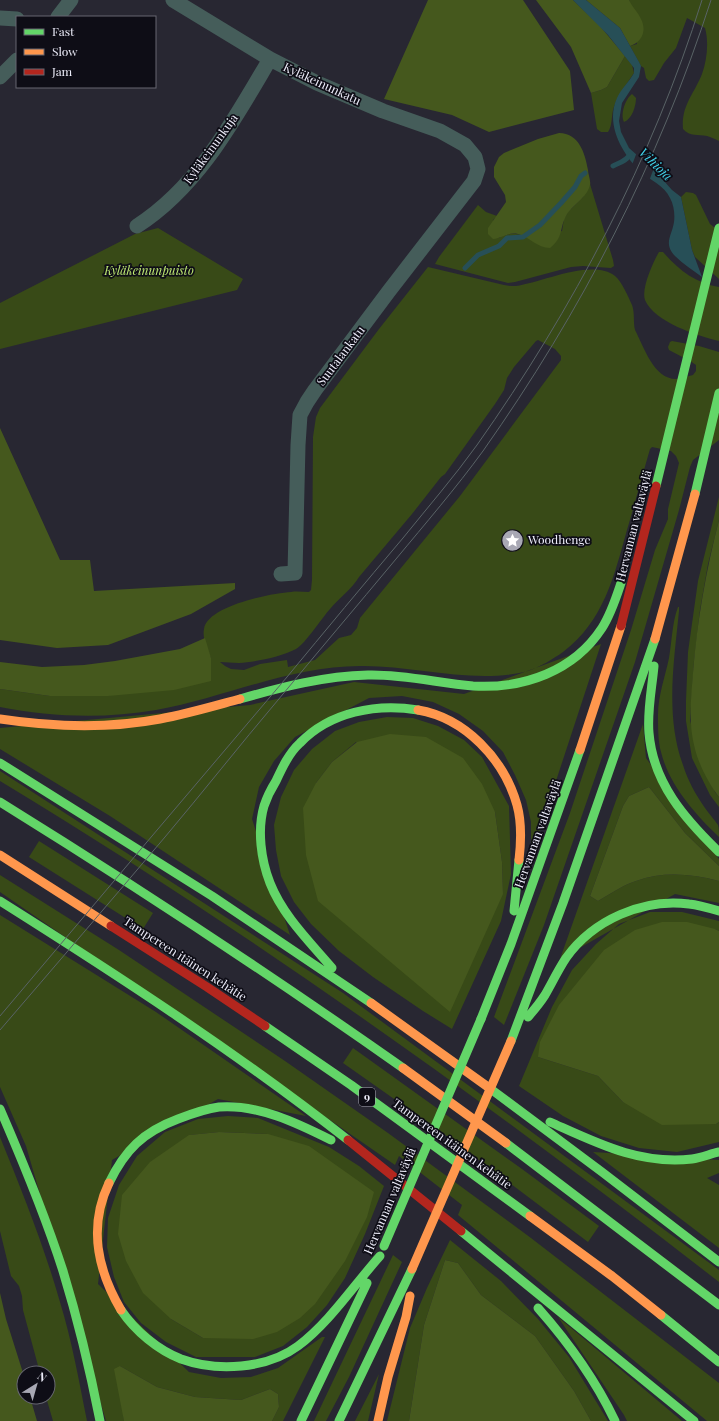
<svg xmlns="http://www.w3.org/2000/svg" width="719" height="1421" font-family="'Playfair Display',serif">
<rect width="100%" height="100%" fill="#282732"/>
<path fill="#384a17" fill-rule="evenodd" d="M629,0H719V141C715,139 711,137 707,136C698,134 690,137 683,129C681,106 694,94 702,74C707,60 709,42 705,28L687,18L676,48L664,63L654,80L649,81L646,78L644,68L641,66L630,46L637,44Z
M625,56L632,65L634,73C627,84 618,94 614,107C611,114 613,125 608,132H601L597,129L591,93L601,90L607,87Z
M632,94L636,98C636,106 632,119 624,122C620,115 625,99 632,94Z
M590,184L613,260L614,266L611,268L583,266L571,267L515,282L508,283L435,264L439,257L478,205L486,212L497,216L493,220L499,238C507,233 516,232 525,237L562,231L564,219L568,212L583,197Z
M686,192L693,193L696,195L710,224L719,231V279L695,257L692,250L681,197Z
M158,228L243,279L237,290L0,349V303L135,234Z
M659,252H663C679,270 695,283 719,287V341C698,336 654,322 645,300C641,289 653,262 659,252Z
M428,267L504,285C508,286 512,286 516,286C541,283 592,258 615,276C622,282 628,296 632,305C635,313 633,322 635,330C644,347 654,380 677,379C682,379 688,376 693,375L696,371V365L690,361L669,350L668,347L670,342L672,341L699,346L719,352V440L693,460L690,467L679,510L635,662L544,925L504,1025L494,1017L570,813L631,630L655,550L668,519V509L679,463L676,456L671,451L652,447L650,449C642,476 635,503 627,530C614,576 604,621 563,652C553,659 540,667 528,671C474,685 414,665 360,666C290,666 224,698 156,710C104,719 51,717 0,707V689L50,696H108L211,658C208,650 202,638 204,629C207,606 272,593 291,592C297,591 303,592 309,592L311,590L312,580L313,437L316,417L320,408L379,329ZM538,340L555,349L561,356V360L460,496L360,618L357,628L351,635L339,638L315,660L288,667L287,660L260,664L244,670L231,669L225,666L220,662C226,662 232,663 239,663C255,662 281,657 296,649C306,643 321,619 330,609C339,598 351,590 359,577L412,514L441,477L445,474L495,404L504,390L507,378L514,367L536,341Z
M719,497V520L708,564L700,610L694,661L690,721L715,792L719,797V807L710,795L692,758L686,721V701L688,652L698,581Z
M678,607H679V611C674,662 665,716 683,765C688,781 696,795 705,808C709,814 714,819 718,825C719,828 719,833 719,837C695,814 669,785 661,752C658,742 658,726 658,715C658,696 665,677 669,658C672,641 672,623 678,607Z
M601,644L531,857V822L526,800L515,775L503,752L483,731L459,714L433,702L402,696L369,698L295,737L274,761L259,787L252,819L290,935L110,816L0,749V728L250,705L354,682L464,694Z
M387,717L413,718L438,726L464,740L482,757L509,806L511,874L501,921L452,1029L423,1011L373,977L339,951L311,924L294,902L281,876L276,850L274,825L281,797L294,770L312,749L335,731L359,722ZM356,742L495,812L502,862L503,894L316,783L332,762Z
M643,724L646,758L719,859V866L685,833L649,787L629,796L623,806L590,896L598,901C610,894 623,885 636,881C663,871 692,874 719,881V903L675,894L560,959Z
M0,771L343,993L719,1270V1282C488,1103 250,932 0,781Z
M39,841L153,913L143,929L29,857Z
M0,875L119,950L285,1061L388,1133L531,1238L719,1383V1421H707L458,1215L462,1205L399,1156L395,1165L0,892Z
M650,912H682L719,921V931L715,929L538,1057L598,1076L623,1102L716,1124L719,1122V1142L677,1152L639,1148L601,1136L563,1116L519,1086L552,1007L572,970L596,944L619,924Z
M0,915L156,1012L306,1116L218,1099L112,1160L98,1284L189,1372L221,1378L251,1377L278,1368L322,1337H325L283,1421H272L279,1407L278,1394L270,1389L241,1400L195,1397L157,1387L120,1366L124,1421H106L26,1146L0,1087Z
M353,1048L522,1169L599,1226L588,1242L451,1139L343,1063Z
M228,1116L258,1118L329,1147L359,1166L384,1186L365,1234L345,1278L327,1305L307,1327L283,1346L255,1357H196L166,1342L141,1323L124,1302L114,1277L107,1247L108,1218L119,1185L137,1156L165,1132L198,1119ZM219,1132L268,1134L203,1338L171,1319L190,1135Z
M0,1137C22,1191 44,1246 60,1302C72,1341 79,1381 87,1421H53L46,1397H48V1373H40L23,1310L22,1296L19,1286L11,1276L0,1231Z
M593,1152L719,1160V1173L707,1178L719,1185V1248Z
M450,1240L501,1281L538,1319L569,1357L608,1421H591L574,1391L535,1336L481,1295L458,1263L445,1260L424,1325L409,1421H387L410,1328L427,1288Z
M393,1255L402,1262L349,1377L326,1421H314Z
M558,1317L682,1421H627L624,1415Z
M379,1374L368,1421H355Z"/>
<path fill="#45581d" d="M428,0H523L570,71L574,110L489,132L452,115L384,99Z
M536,0H573L600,26L625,56L607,87L601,90L591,93L571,47Z
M586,0H629C632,7 638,12 641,19C647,31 642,42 630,46L620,28Z
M559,133C579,133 585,153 588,170C588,174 591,181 590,185C587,198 572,205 566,216C559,229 564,237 550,248C537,248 530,237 518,234C507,232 503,238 493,239L488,234V228L506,202L505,195L494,177V167L499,157L504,153L538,139Z
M0,428L60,560H90L94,591L235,583V589L191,614L108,645L57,648L0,640Z
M719,520V797C709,784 699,765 695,749C688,724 691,698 693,673C697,621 706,571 719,520Z
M205,638L211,658V681L174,690L108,696H50L0,689V662L42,667L84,665L115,661L180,649Z
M390,734L426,737L463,758L482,784L495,812L502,862L503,894L450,1012L318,901L306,855L303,808L316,783L332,762L357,742Z
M649,787L685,833L719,866V881C692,874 663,871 636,881C623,885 610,894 598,901L590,896L623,806L629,796Z
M662,922H687L715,929L719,931V1122L716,1124L662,1125L623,1102L598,1076L538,1057L540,1042L559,1005L604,950L635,930Z
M219,1132L268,1134L309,1146L374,1192L367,1217L345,1261L315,1304L300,1318L277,1332L253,1339L203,1338L171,1319L143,1293L126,1261L118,1234L122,1195L150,1162L189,1135Z
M445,1260L458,1263L481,1295L535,1336L574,1391L591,1421H409L424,1325Z
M0,1293L6,1319L24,1376V1397H30L37,1421H0Z
M120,1366L157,1387L195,1397L241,1400L270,1389L278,1394L279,1407L272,1421H124L114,1369Z"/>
<path fill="#274f57" d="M573,0H586L620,28L639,62L641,66L639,77L622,103L619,121L621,132L629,148L655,171L672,190L681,197L692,250L702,277C693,270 683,264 675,256C663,243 672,236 674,222C675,215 674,205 670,198C664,185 651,181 641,172C622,154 605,124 617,98C621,89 629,82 634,73V68L608,35Z"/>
<path fill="#282732" d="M637,152L654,168L649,181L632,165Z"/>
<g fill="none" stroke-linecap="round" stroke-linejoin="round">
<path stroke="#274f57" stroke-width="5" d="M613,166C619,163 628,160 630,154
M465,268L478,255L499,246L507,238L523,237L540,225L561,203L575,187L581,176L585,173"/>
<path stroke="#455d5a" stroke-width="15" d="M173,0L270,59L317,83L383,111L440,131L465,145L475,157L478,169L474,181L389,291L315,390L307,402L300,415L298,445L295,573L281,574
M58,17L71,0
M0,18L17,19
M0,77L17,60
M137,226C198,187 234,120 270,59"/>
<path stroke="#63d668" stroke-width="9" d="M656,486L719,228
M695,494L719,393
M654,666C652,688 647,711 649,733C653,783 685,819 719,852
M240,699C282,687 324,676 368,675C403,674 438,683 473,686C524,689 574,671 602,628C611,614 616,598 621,583
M0,763L212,896L371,1003
M0,802C137,887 271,975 403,1068
M0,901C119,976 237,1053 348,1140
M514,911L519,860
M332,968C310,942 283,916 270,883C261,860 257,830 264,806C267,797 271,789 276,781C282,768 289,753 300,743C330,712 376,703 418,710
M528,1017C534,1010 540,1003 545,995C552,983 558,970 566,958C593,920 643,898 689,904C699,905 709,908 719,911
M481,1019L511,944L580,750
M265,1026L351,1085L530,1216
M511,1041L563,903L655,639
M488,1087L602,1172L719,1262
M0,1109C23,1162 45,1215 63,1271C78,1320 90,1370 100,1421
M550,1122C597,1143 639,1165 692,1159C701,1158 710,1154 719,1152
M506,1143L719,1305
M109,1183C125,1150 143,1132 178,1119C191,1114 204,1109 219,1107C258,1104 297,1123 331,1140
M461,1231L694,1421
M538,1308C569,1343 595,1379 615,1421
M121,1310C135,1331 158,1350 181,1359C217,1372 267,1369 298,1346C329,1323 354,1285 380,1256
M661,1315L719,1362
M301,1421L367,1283
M339,1421L412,1269"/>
<path stroke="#ff974d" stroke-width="9" d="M655,639L695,494
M418,710C465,718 504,759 517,805C522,823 521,843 519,860
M0,719C53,727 107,729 160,719C187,714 214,706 240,699
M580,750L621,626
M0,855L111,926
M371,1003L488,1087
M403,1068L506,1143
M109,1183C88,1227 97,1269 121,1310
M530,1216L612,1276L661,1315
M378,1421L388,1377L406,1317L410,1296"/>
<path stroke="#b3261e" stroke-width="9" d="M621,626L656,486
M111,926L207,987L265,1026
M348,1140L461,1231"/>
<path stroke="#596366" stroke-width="1" d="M0,1016C95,903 191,790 287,677C325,631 364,584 403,538C428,507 454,477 477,445C573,309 652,160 702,0
M0,1030C55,966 110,902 165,837C203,792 239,746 278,700C317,653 356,607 396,559C425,524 456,488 483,451C581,312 659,162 711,0"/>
<path stroke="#63d668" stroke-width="9" d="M384,1246L481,1019"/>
<path stroke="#ff974d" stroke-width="9" d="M412,1269L511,1041"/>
</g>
<defs>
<symbol id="sight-disc" viewBox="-11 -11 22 22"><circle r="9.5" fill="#a8a8b4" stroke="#0e0d16"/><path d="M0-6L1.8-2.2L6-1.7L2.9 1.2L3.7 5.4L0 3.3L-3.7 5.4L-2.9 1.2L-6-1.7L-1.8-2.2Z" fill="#fff"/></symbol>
</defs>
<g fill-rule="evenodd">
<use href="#sight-disc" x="500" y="528" width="25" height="25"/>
</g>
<g text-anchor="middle" stroke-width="3.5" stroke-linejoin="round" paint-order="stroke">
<rect fill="#0e0d16" stroke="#aaaab6" stroke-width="1" x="359" y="1088" width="16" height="18" rx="3"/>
<g font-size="11" font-weight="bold" fill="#ededfa">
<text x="367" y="1101">9</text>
</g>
<g font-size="12" fill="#ededfa" stroke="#0e0d16">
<text transform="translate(322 84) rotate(25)" y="4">Kyläkeinunkatu</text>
<text transform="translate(211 149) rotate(-54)" y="4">Kyläkeinunkuja</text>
<text transform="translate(341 356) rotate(-53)" y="4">Suutalankatu</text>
<text transform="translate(634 526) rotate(-76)" y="4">Hervannan valtaväylä</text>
<text transform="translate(538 834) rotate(-70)" y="4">Hervannan valtaväylä</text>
<text transform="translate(185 959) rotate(33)" y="4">Tampereen itäinen kehätie</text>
<text transform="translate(452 1144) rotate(36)" y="4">Tampereen itäinen kehätie</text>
<text transform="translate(390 1201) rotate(-67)" y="4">Hervannan valtaväylä</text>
</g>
<g font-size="12" font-style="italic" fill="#bfeb74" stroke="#0e0d16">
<text x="149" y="275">Kyläkeinunpuisto</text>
</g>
<g font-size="12" fill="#ededfa" stroke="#0e0d16" text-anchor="start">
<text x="528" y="544">Woodhenge</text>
</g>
<g font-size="13" font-style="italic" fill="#41d4eb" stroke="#0e0d16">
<text transform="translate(656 164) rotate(44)" y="5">Vihioja</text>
</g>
</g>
<rect x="16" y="16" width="140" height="72" fill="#0e0d16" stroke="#676771"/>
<rect x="24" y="29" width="20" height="6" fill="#63d668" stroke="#676771"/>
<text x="52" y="36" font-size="12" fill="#ededfa">Fast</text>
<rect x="24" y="49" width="20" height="6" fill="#ff974d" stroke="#676771"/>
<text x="52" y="56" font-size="12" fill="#ededfa">Slow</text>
<rect x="24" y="69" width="20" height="6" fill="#b3261e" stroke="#676771"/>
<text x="52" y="76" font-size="12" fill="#ededfa">Jam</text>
<g transform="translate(36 1385) rotate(37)"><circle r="19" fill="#0e0d16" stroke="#676771"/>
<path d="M0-3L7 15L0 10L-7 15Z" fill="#a8a8b4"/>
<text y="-6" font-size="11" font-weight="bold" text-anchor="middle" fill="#ededfa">N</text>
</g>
</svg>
